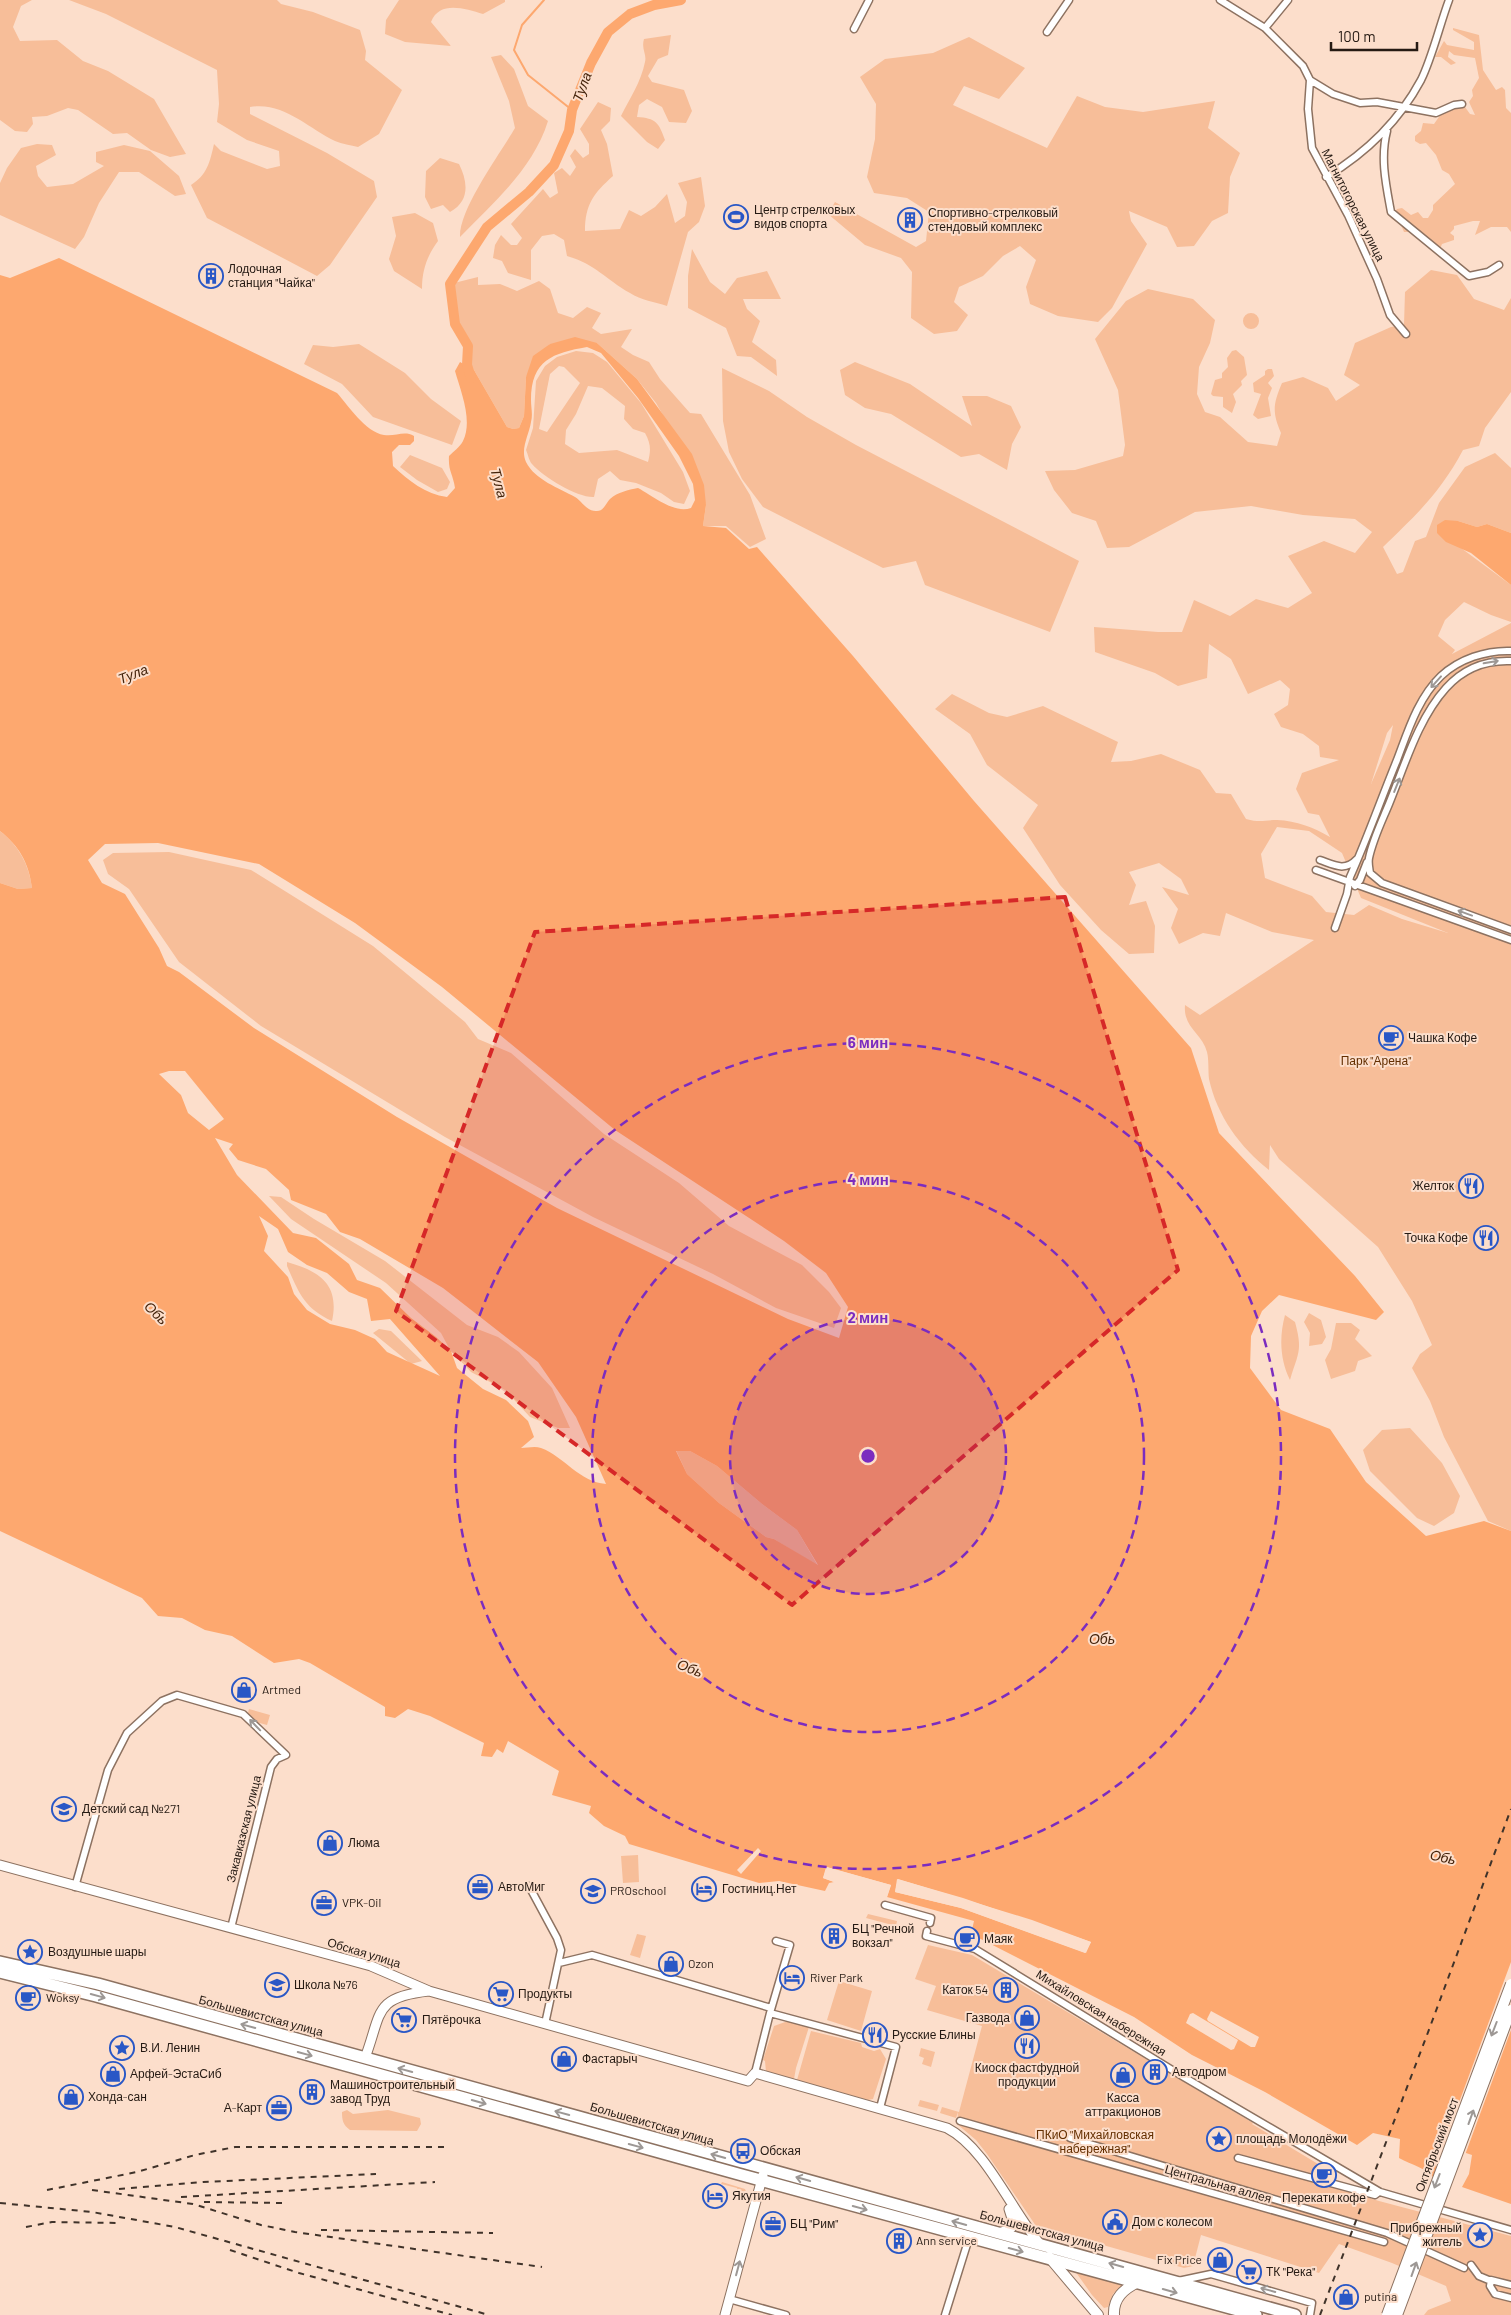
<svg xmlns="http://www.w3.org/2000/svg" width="1511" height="2315" font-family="Barlow,sans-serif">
<rect width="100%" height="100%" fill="#fcdecb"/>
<path fill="#f7be99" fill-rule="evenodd" d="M0,0H32L21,6L13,27L20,41L57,40L83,61L108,71L154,99L186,154L170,157L151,150L127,133L113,134L78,110L68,108L47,116L32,117L33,124L27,132L15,131L0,120Z
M69,0H277L281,4L313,12L360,30L366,51L365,60L402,90L379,134L358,147C351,145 342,144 335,141C308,128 283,101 250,107V114L327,153L374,181L377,197L330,265L317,276L207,218L191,185C207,175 210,162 214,144L221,151L267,169L280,166L279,151L247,140L217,122L219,104L217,70L106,14Z
M399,0H505V2L483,14C465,9 440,0 431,22L451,46L405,42L385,34L386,20Z
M1453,28L1479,35L1483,70L1496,90L1502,87L1505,90L1506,108L1511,113V232L1507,227H1491L1475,235L1480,221H1473L1454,226V229L1450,233L1454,236V240L1442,244L1440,249L1411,232H1404L1401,225L1391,218L1397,209L1402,208L1411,215L1418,212L1423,218H1428L1433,210V205L1455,184L1449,174L1442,170L1436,155L1426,143L1420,144L1415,141V136L1421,131L1423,123L1434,124L1441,114L1457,106L1465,107L1470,114L1475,115L1469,102L1473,96L1472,90L1479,78L1475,58L1454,55L1449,51L1448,57L1456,63L1451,65L1441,57H1435L1444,41L1447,45L1474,50V42L1453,30Z
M671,35L668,55L658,59L648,76L652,82L684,90L692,111L686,123L669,122L662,107L647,99L639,105L637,117C656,118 659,123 665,140L658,149L647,142L621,116C630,98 641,82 645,62C647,54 641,49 644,39Z
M969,37L1025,68L999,99L964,86L953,105L1047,148L1077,96L1105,107L1143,112L1215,101L1208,128L1240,153L1230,177L1228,213L1212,221L1194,246L1177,247L1167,227L1129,211L1131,221L1147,244L1112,308L1098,322L1058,316L1030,304L1026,287L1036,260L1020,246L1003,256L983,276L959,287L954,302L968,315L957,331L934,334L911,318L912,272L901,258L865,245L828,214L835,202L916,247L926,241L929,212L907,198L874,193L867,177L875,139L876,104L860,77L885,59L933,53Z
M501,55L514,69L528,106L548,121C533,169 494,202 460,237C459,209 500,154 515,128L509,101L491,57Z
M598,102L611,108L610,121L601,130L607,144L613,176C594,193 585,204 585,231L620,229L629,210L641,216L655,207L667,194L675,223L685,216L687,202L678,183L701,177L705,206L699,222L688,232L667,306C655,302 641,300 630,293C605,279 597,265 567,256L564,240L554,234L542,236L531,250V280L508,273L502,261L493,258L495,245L501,235L511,245H517L522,238L511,224L543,189L550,198L558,193L554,173L562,168L570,176L576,167L570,156L575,149L583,158L589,154V144L580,129Z
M37,144L52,145L56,155L36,166L38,176L47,187L73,184L104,166L96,162V152L124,145L150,151L179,176L186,194L175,196L139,172H119L99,203L84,237L75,249L0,215V183L7,168L21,148Z
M440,158L459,164C468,182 470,201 450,212L443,205L431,209L425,197L426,171Z
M415,213L433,223L438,241C427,256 422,270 422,289L394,271L389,259L396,236L392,217Z
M692,249L710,282L725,294L737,278L767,271L781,299H743L747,309L760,321L752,342L776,360L777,376L751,357L737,356L726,328L688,308V276Z
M1431,270L1457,275L1474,299L1504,310L1511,298V392L1485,428L1479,446L1463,450C1440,493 1417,514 1383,547L1397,574L1403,572L1415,541L1426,537L1439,503L1465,467L1495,453L1511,468V533L1487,524L1477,527L1458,521L1461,548L1511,585V622L1491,615L1464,602L1445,620L1438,636L1455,650L1452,654L1511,623V1531L1488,1521L1444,1437L1430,1401L1412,1368L1420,1354L1432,1345L1412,1301L1378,1247L1279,1159L1270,1145L1269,1170C1240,1147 1217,1116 1209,1079C1208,1070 1209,1060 1207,1052C1202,1033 1183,1028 1185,1005L1200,1015L1314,940L1272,932L1226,913L1220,936L1203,933L1179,944L1171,928L1178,909L1162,887L1189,895L1181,879L1159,863L1129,872L1136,885L1129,905L1146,901L1155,926L1154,953L1129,954L1101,930L1060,885L1023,828L1038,805L987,765L970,734L935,709L952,694L989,713L1007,717L1043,706L1118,742L1111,762L1131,761L1161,754L1200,770L1216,793L1231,794L1246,819C1261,823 1264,820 1277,820C1297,821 1313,827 1330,837L1319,815L1308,813L1296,789L1302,773L1339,760L1320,757L1319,746L1303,734L1281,727L1274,714L1288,705L1290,689L1280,680L1248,694L1231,659L1209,644L1207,678L1178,686L1155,673L1095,652L1094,627L1158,632H1182L1194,600L1230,616L1256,599L1288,608L1312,593L1288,556L1324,541L1355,553L1372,532L1355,519L1303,515L1251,506L1195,512L1129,547L1107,548L1096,521L1072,513L1054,490L1045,471L1075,470L1123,456L1125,445L1118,390L1095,339L1126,301L1148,289L1193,299L1215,320L1210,343L1199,367L1197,394L1205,412L1220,417L1248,442L1277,446L1281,433C1272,412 1273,404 1282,383L1303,377L1328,388L1336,401L1360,385L1344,375L1355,343L1391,327L1404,325L1405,292ZM1393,725L1390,740L1371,784L1387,733ZM1277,827L1309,831L1342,853L1361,898L1448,933L1402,919L1369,905L1354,915L1326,912L1312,896L1265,878L1261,854Z
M478,277V285L500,284L517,291L539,281L550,289L558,313L573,318L587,307L601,313L592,328L601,334L632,329L621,347L633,355L649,362L660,379L690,413L701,414L750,495L766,539L750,547L726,526H703L706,505L671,429L656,403L637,379L597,343L550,344L526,377L524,416L519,428L513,429L507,427L474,370L467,365L468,346L455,324L450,284Z
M1243 321a8 8 0 1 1 16 0a8 8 0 1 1-16 0Z
M359,344L405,373L431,399L461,421L452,445L373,417L342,384L304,364L313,345L333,347Z
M1236,350L1244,357L1247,375L1241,381L1242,385L1233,394L1236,402L1232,413L1223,407V397L1213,396L1211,394L1215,380L1222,378V373L1228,367L1227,358L1232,351Z
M576,351L593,353L607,362L641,403L683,472L690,491L684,504L674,502L661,493L636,483L620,480L610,471L598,479L594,497C578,498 543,477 532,464C529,461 528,454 526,450L533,428L536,381L545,366L557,357ZM559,366L564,367L580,383L547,432L539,429L550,374ZM588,386L602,388L625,406L624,419L633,429L645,433C651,444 651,450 648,462L617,450L579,453L565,444L566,430L576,414Z
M855,362L910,384L972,426L962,396H987L1011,406L1021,427L1012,444L1007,470L979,454L961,457L891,414L865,408L845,395L840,370Z
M722,368L769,391L807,417L856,445L1079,561L1050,632L925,585L916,561L883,568L763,507L742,479L729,452L723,421Z
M1268,369H1272L1274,376L1268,383L1272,388L1268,398L1271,416L1258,419L1253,415L1261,394L1254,392L1253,383L1265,375V371Z
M410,455L442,468L450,482L447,489L438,492L417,480L400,467Z
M0,831C18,845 29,864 32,888L18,889L0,883Z
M169,852L251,870L373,946L465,1022L478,1039L511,1053L604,1134L679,1183L729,1226L802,1265L829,1292L841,1308L834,1328L776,1308L713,1274L593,1217L445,1137L261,1026L179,962L129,889L108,874L103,860L113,853Z
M269,1196L281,1197L314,1219L385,1261L467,1325L498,1337L519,1352L552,1388L570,1428H558L530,1417L505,1390L471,1372L450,1350L441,1333L386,1283L291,1219Z
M287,1262C319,1271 340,1284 332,1321C304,1308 299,1293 287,1266Z
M1309,1313L1321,1320L1326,1337L1322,1344L1309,1346L1310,1333L1304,1322Z
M1285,1315L1295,1322C1303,1351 1298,1353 1290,1380C1280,1360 1279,1337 1285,1315Z
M1336,1323H1351L1360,1330L1355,1339L1372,1356L1358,1361L1355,1371L1331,1379L1325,1360L1331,1349Z
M379,1329L391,1331L422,1361L411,1364L373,1333Z
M1410,1428L1442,1463L1460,1496L1454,1513L1434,1526L1417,1518L1370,1471L1363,1450L1382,1430Z
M676,1450L690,1451L717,1466L762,1504L797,1530L818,1566L774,1539L766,1537L719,1503L687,1474Z
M249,1709L270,1715L267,1725L256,1722L248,1713Z
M638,1855L639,1882L623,1883L621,1856Z
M868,1914L897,1921L896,1926L866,1918Z
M637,1934L646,1936L640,1958L630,1955Z
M928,1945L972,1955L1253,2123L1252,2124L1328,2170L1327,2173L1322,2172L1316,2181L1379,2201L1511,2236V2315H1424L1428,2310L1451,2301L1446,2286L1392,2263L1339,2244L1319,2273L1201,2235L1193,2266L1184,2268L1036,2226L987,2154L976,2140L957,2124L958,2112L956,2118L940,2113L942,2107L959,2112L982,2026L927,2010L936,1986L915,1979Z
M839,1981L872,1991L861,2031L827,2020Z
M788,2021L809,2027L796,2068L794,2079L766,2072L765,2061L763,2060L774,2026Z
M811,2031L861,2043L862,2047L874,2051L880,2049L886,2059L873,2099L868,2100L797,2080Z
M921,2048L935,2052L931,2067L922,2064L924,2058L919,2056Z
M920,2100L939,2105L937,2111L918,2106Z
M347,2110L353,2114L388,2110L420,2118L421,2124L417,2131L350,2130C343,2125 342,2120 342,2112Z
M722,2182L745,2189L747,2194L745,2201L740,2198L737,2188L721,2184Z
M1075,2271L1124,2284L1113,2294L1108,2307L1104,2308L1092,2295Z"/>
<path fill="#fda86f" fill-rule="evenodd" d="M59,258L337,393C349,406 365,432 384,435C395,437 404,430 414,436V441L410,445H399L392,452L393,466C409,481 425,494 447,497L455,488C453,474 448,471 449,456C453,452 460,447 463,441C473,421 461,392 455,371L460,362L474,370L507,427L513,429L519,428L524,416L526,377L533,356L550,344L575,337L597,343L637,379L692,454L704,485L706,505L703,526L726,528L749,549L757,547L853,656L974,801L1191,1048L1219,1133L1355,1276L1384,1312L1376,1320L1279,1295L1262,1311L1251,1336L1250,1368L1281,1410L1330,1429L1366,1482L1426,1536L1484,1521L1511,1531V2204L1462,2187L1469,2174L1472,2155L1442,2145L1434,2157L1437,2169L1435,2179C1426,2168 1412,2165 1399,2158L1400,2139L1373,2133L1357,2145L1265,2092L1192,2055L1134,2017L971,1934L974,1921L887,1897L891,1885L827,1867L823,1878L834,1882L829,1883L825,1891L779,1881L759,1883L629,1844L625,1836L604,1826L589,1813L591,1806L552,1795L559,1771L508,1741L503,1753L497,1749L492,1757L481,1756L484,1743L430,1716L408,1709L395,1718L385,1716V1707L310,1663L299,1659L274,1663L232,1636L205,1630L182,1618L158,1616L142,1598L0,1531V883L18,889L32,888C29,863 19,846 0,831V275L10,278ZM587,347L601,353L638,398L679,456L693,484L695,500L691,508C674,514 653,496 638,488C628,490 618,492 610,499C606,503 604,511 597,511C587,512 582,501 575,497C559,488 535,480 526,462C520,449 529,435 531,422C533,414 531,408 531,400C531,360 553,353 587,347ZM158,843L259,864L355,923L442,987L615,1130L784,1241L826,1273L848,1307L839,1338L788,1319L557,1208L397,1117L254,1028L179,972L167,966L159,948L125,894L102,883L88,860L105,844ZM169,1071H185L224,1119L209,1130L188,1113L181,1095L159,1074ZM215,1138L233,1144L229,1149L238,1160L266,1169L289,1190L291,1200L326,1214L340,1232L360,1239L443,1288L538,1362L576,1417L606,1484C579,1482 565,1457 541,1448C535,1446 527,1448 521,1448L534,1437L528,1421L506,1400L483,1389L457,1368L451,1351L436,1337L411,1318L380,1288L357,1280L349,1264L316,1238L293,1233L237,1175ZM259,1216L278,1229L288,1252L307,1265L327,1273L349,1292L367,1299L371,1321L390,1319L440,1376L387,1352L375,1339L355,1330L330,1324L307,1310L294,1294L288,1277L264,1251L268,1236ZM676,1451H690L717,1466L762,1504L797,1530L818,1565L774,1539L766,1537L719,1503L687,1474ZM898,1879L1032,1920L1091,1942L1085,1953L961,1908L895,1892Z
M1445,520L1458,521L1477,527L1487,524L1511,533V585L1471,553L1446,542L1437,533V525Z"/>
<path fill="#fcdecb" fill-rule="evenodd" d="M758,1848L761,1851L741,1874L737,1870Z
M826,1867L891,1885L887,1897H885L888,1887L828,1870L826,1877L836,1880V1883L833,1884L834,1882L823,1878Z
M897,1879L963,1898L1091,1942L1086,1953L961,1908L895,1892ZM899,1882L962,1900L1087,1943L1084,1950L962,1905L898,1890Z
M1511,1962V2030L1465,2155L1443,2148L1441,2151Z
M1211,2011L1259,2037L1255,2047H1251L1208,2021L1207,2019Z
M1193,2013L1238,2040L1234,2049L1231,2050L1186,2023L1190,2014Z"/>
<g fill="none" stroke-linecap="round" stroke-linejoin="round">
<path stroke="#fda86f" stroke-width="2" d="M544,0L522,25L514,50L528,75L572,110"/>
<path stroke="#fda86f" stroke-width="10" d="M471,378L467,365L468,346L455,324L450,284L487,227L529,192L554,165L569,131L572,110L591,63L608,32L630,14L654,5L681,0"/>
<defs>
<path id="street" d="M1220,0L1265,28L1303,66L1310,80L1308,109L1312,148L1348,215L1377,279L1390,315L1406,334
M1265,28L1288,0
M854,29L869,0
M1047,32L1069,0
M1310,80L1333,94L1360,103L1377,102L1436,113L1454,105L1462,104
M1387,131C1380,158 1386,185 1391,212L1469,276L1488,272L1499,265
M1326,177C1366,153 1399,121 1421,80C1432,58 1440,24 1449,0
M1511,661C1486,660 1463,669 1446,688C1418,719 1405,765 1389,804C1382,821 1373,839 1369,858C1368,863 1369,867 1370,873L1382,883L1511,930
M1320,860C1334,865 1345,872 1357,859
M1316,870L1511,940
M1355,886L1360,880L1367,862
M1335,928L1347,894L1350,877C1367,839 1381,799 1397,760C1408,731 1418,698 1441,676C1459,659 1486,650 1511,651
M529,1886L557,1938L561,1950L545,2024
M75,1887L108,1770L127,1733L162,1701L177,1695L243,1714L286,1755L277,1759L271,1767L231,1928
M885,1905L931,1918L930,1923
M927,1931L926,1936L975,1949L1182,2076L1380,2192L1511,2230
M559,1963L592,1955L771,2008
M770,2013L896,2047L880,2108
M755,2073L770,2013L790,1945L776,1941
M960,2121L1384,2242
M1070,2138L1387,2233L1464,2268
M1238,2158L1375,2195L1379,2192
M1471,2265L1479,2276L1491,2281
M1178,2281L1211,2274L1312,2303L1310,2315
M1511,2285L1491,2280L1490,2286L1495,2294L1511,2298
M729,2299L786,2315
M945,2315L969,2238"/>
<path id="secondary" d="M0,1865L371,1966L429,1991L748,2081L755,2073L947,2128C986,2148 1011,2210 1040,2244
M365,2058C382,2013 373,1997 429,1991
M999,2233L1010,2229L1014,2225L1009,2209
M725,2315L763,2175"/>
<path id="primary" d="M1049,2257L1098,2315
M1114,2315C1113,2298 1124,2289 1138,2282"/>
<path id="highway" d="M0,1962L98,1984L1295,2315
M0,1972L96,1996L742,2175L1256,2315"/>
</defs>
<use href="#street" stroke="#8d7261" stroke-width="9"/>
<use href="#secondary" stroke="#8d7261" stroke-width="11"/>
<use href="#primary" stroke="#8d7261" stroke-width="12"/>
<use href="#highway" stroke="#8d7261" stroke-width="14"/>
<use href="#street" stroke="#fff" stroke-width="6"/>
<use href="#secondary" stroke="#fff" stroke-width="9"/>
<use href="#primary" stroke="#fff" stroke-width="10"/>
<use href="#highway" stroke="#fff" stroke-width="11"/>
<path stroke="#40332a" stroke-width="2" stroke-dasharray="6 6" stroke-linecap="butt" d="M119,2189L203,2182L376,2174
M47,2190L137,2172L195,2155L235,2147H445
M92,2190L193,2204L261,2225L295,2232L542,2267
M181,2197L435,2182
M204,2202L282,2203
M0,2203L92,2212L175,2227L489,2315
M26,2227L52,2222L121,2223
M321,2230L493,2233
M230,2250L299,2273L452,2315
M1320,2315L1427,2035L1511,1809"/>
<defs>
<path id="primary-bridge" d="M1387,2315L1511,1984
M1397,2315L1511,2010"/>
</defs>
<use href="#primary-bridge" stroke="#8d7261" stroke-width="12" stroke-linecap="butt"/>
<use href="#primary-bridge" stroke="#fff" stroke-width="10"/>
</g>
<defs><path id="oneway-shaft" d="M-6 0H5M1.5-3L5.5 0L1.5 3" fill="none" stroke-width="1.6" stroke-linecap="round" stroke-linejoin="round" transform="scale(1.25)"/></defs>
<g stroke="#9d9895">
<use href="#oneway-shaft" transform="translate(1491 662) rotate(-10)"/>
<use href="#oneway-shaft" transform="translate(1436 682) rotate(132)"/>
<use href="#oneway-shaft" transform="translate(1397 785) rotate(-68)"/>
<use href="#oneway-shaft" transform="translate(1465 913) rotate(-160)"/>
<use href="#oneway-shaft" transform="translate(255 1725) rotate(-134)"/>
<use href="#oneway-shaft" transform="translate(98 1996) rotate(15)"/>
<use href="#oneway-shaft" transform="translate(248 2026) rotate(-165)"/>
<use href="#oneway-shaft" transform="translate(1494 2029) rotate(111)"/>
<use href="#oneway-shaft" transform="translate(305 2054) rotate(15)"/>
<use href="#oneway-shaft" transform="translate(405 2070) rotate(-165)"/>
<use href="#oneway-shaft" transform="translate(479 2102) rotate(16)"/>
<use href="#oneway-shaft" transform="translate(562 2113) rotate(-165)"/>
<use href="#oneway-shaft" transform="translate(1471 2117) rotate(-70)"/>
<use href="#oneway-shaft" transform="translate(636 2146) rotate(15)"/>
<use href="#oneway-shaft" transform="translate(718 2156) rotate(-164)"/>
<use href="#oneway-shaft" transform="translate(803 2179) rotate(-164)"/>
<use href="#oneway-shaft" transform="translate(1437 2181) rotate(111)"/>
<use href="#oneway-shaft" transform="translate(860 2208) rotate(15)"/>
<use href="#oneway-shaft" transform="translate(959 2223) rotate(-164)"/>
<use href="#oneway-shaft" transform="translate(1016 2250) rotate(15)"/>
<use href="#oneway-shaft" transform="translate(1116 2265) rotate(-164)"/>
<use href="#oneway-shaft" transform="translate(738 2268) rotate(-75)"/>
<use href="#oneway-shaft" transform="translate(1414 2269) rotate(-70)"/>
<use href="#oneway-shaft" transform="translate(1268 2290) rotate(-165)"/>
<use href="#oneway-shaft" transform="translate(1170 2291) rotate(16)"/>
</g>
<path fill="#d62828" fill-opacity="0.2" stroke="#d62828" stroke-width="4" stroke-dasharray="10 6" stroke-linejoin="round" d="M1065,897L1178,1270L792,1605L396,1311L535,932Z"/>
<circle cx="868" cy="1456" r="138" fill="#7b2cbf" fill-opacity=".12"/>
<g fill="none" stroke="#7b2cbf" stroke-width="2.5" stroke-dasharray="9 6">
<circle cx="868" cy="1456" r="138"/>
<circle cx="868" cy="1456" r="276"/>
<circle cx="868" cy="1456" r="413"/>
</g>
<defs>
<symbol id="stadium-ring" viewBox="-11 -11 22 22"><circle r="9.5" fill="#fcdecb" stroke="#2957c6" stroke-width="1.5"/><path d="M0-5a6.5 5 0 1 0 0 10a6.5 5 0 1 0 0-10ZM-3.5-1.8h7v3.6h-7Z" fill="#2957c6"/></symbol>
<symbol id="building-ring" viewBox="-11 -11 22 22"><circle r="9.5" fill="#fcdecb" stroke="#2957c6" stroke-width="1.5"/><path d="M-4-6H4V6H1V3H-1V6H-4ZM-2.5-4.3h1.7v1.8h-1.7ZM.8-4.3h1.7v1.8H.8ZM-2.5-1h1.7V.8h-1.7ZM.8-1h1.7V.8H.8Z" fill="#2957c6"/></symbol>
<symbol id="cafe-ring" viewBox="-11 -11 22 22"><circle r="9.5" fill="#fcdecb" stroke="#2957c6" stroke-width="1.5"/><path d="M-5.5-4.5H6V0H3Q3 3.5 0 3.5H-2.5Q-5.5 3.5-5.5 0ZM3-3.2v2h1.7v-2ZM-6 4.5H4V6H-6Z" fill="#2957c6"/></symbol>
<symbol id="restaurant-ring" viewBox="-11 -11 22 22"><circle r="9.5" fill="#fcdecb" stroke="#2957c6" stroke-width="1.5"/><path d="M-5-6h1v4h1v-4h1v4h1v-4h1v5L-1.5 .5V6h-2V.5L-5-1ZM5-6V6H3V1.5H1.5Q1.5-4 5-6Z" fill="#2957c6"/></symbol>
<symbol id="shop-ring" viewBox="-11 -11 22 22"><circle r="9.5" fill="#fcdecb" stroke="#2957c6" stroke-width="1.5"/><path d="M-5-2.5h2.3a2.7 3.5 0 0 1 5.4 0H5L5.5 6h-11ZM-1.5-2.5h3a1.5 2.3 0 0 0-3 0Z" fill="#2957c6"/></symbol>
<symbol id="school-ring" viewBox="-11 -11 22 22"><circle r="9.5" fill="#fcdecb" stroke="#2957c6" stroke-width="1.5"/><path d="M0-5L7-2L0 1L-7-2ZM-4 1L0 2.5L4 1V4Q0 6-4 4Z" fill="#2957c6"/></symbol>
<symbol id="office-ring" viewBox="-11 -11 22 22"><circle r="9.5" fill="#fcdecb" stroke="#2957c6" stroke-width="1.5"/><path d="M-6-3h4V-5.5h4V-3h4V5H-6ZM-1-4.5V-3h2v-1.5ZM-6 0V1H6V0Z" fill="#2957c6"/></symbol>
<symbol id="hotel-ring" viewBox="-11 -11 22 22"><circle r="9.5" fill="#fcdecb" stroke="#2957c6" stroke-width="1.5"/><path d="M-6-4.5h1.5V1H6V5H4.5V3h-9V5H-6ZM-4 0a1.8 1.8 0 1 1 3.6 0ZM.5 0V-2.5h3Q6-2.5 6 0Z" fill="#2957c6"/></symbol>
<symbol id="sight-ring" viewBox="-11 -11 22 22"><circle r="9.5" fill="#fcdecb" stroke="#2957c6" stroke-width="1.5"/><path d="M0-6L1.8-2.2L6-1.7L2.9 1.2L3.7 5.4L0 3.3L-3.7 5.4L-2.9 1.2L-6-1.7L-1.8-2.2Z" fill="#2957c6"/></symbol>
<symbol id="supermarket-ring" viewBox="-11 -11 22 22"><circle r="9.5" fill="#fcdecb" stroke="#2957c6" stroke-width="1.5"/><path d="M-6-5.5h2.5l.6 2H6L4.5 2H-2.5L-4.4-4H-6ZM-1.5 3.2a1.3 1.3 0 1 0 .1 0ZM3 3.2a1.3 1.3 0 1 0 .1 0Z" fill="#2957c6"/></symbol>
<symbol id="bus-ring" viewBox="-11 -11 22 22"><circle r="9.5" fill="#fcdecb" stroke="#2957c6" stroke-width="1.5"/><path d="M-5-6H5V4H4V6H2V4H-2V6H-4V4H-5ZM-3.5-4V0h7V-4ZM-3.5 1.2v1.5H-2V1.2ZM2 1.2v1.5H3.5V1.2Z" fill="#2957c6"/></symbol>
<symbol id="civic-ring" viewBox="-11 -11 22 22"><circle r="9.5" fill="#fcdecb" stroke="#2957c6" stroke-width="1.5"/><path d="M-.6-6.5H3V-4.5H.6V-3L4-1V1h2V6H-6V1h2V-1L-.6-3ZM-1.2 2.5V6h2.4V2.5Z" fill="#2957c6"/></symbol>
</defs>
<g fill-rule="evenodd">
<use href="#stadium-ring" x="722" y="203" width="28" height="28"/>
<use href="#building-ring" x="896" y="206" width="28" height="28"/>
<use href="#building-ring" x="197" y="262" width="28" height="28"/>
<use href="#cafe-ring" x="1377" y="1024" width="28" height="28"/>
<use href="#restaurant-ring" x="1457" y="1172" width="28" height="28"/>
<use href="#restaurant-ring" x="1472" y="1224" width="28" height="28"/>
<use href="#shop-ring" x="230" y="1676" width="28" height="28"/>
<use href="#school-ring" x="50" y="1795" width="28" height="28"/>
<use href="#shop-ring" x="316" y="1829" width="28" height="28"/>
<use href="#office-ring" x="466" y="1873" width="28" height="28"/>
<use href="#hotel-ring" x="690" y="1875" width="28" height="28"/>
<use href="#school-ring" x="579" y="1877" width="28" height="28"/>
<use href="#office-ring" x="310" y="1889" width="28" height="28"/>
<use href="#building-ring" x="820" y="1922" width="28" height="28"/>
<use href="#cafe-ring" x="953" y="1925" width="28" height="28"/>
<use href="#sight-ring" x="16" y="1938" width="28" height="28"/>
<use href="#shop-ring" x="657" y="1950" width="28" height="28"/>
<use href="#hotel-ring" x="778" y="1964" width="28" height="28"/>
<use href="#school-ring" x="263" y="1971" width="28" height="28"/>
<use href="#building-ring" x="992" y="1976" width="28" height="28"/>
<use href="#supermarket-ring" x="487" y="1980" width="28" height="28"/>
<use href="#cafe-ring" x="14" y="1984" width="28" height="28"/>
<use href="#shop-ring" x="1013" y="2004" width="28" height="28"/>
<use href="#supermarket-ring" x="390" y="2006" width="28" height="28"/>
<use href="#restaurant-ring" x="861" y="2021" width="28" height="28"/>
<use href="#restaurant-ring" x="1013" y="2032" width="28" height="28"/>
<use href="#sight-ring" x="108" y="2034" width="28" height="28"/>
<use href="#shop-ring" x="550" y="2045" width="28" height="28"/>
<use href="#building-ring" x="1141" y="2058" width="28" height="28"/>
<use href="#shop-ring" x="99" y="2060" width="28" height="28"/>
<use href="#shop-ring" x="1109" y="2061" width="28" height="28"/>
<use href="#building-ring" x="298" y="2078" width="28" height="28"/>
<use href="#shop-ring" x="57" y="2083" width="28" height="28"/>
<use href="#office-ring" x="265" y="2094" width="28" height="28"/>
<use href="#sight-ring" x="1205" y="2125" width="28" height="28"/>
<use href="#bus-ring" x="729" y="2137" width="28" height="28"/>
<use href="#cafe-ring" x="1310" y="2161" width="28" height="28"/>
<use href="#hotel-ring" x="701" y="2182" width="28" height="28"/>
<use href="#civic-ring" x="1101" y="2208" width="28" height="28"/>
<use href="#office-ring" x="759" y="2210" width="28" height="28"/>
<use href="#sight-ring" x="1466" y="2221" width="28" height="28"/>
<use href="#building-ring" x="885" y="2227" width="28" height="28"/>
<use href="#shop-ring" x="1206" y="2246" width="28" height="28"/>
<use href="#supermarket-ring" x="1235" y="2258" width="28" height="28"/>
<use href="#shop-ring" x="1332" y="2283" width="28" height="28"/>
</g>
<g text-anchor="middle" stroke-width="4" stroke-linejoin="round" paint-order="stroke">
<g font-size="12" fill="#251a13" stroke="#fcdecb">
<text transform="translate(1353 205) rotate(63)" y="4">Магнитогорская улица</text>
<text transform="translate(244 1829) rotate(-76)" y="4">Закавказская улица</text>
<text transform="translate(364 1953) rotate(17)" y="4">Обская улица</text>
<text transform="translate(1101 2013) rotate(32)" y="4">Михайловская набережная</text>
<text transform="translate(261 2016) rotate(15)" y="4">Большевистская улица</text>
<text transform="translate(652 2124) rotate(16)" y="4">Большевистская улица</text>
<text transform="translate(1437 2145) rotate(-69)" y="4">Октябрьский мост</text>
<text transform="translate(1218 2184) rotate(16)" y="4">Центральная аллея</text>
<text transform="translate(1042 2231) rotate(15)" y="4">Большевистская улица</text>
</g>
<g font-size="12" fill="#251a13" stroke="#fcdecb" text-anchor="start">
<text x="754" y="214">Центр стрелковых<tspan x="754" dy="14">видов спорта</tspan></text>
<text x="928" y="217">Спортивно-стрелковый<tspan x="928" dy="14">стендовый комплекс</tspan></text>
<text x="228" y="273">Лодочная<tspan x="228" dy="14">станция "Чайка"</tspan></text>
<text x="1408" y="1042">Чашка Кофе</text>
<text x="1454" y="1190" text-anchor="end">Желток</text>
<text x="1468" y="1242" text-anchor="end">Точка Кофе</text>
<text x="262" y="1694">Artmed</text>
<text x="82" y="1813">Детский сад №271</text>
<text x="348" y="1847">Люма</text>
<text x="498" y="1891">АвтоМиг</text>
<text x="722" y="1893">Гостиниц.Нет</text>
<text x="610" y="1895">PROschool</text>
<text x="342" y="1907">VPK-Oil</text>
<text x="852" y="1933">БЦ "Речной<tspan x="852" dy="14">вокзал"</tspan></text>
<text x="984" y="1943">Маяк</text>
<text x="48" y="1956">Воздушные шары</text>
<text x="688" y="1968">Ozon</text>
<text x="810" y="1982">River Park</text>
<text x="294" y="1989">Школа №76</text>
<text x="988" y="1994" text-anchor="end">Каток 54</text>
<text x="518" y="1998">Продукты</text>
<text x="46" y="2002">Woksy</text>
<text x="1010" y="2022" text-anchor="end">Газвода</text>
<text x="422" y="2024">Пятёрочка</text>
<text x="892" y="2039">Русские Блины</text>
<text x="140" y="2052">В.И. Ленин</text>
<text x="582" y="2063">Фастарыч</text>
<text x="1027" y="2072" text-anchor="middle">Киоск фастфудной<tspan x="1027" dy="14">продукции</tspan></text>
<text x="1172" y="2076">Автодром</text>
<text x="130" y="2078">Арфей-ЭстаСиб</text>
<text x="330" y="2089">Машиностроительный<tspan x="330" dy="14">завод Труд</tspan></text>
<text x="88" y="2101">Хонда-сан</text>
<text x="1123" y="2102" text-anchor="middle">Касса<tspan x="1123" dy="14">аттракционов</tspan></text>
<text x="262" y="2112" text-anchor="end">А-Карт</text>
<text x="1236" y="2143">площадь Молодёжи</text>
<text x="760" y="2155">Обская</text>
<text x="732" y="2200">Якутия</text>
<text x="1324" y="2202" text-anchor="middle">Перекати кофе</text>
<text x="1132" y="2226">Дом с колесом</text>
<text x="790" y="2228">БЦ "Рим"</text>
<text x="1462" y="2232" text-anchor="end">Прибрежный<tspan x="1462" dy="14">житель</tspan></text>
<text x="916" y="2245">Ann service</text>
<text x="1202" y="2264" text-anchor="end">Fix Price</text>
<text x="1266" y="2276">ТК "Река"</text>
<text x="1364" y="2301">putina</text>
</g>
<g font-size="12" fill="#642f01" stroke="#fcdecb">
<text x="1376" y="1065">Парк "Арена"</text>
<text x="1095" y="2139">ПКиО "Михайловская<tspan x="1095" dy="14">набережная"</tspan></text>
</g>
<g font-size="14" font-style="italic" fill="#44230b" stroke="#fcdecb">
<text transform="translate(582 87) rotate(-70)" y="5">Тула</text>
<text transform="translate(499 483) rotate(75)" y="5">Тула</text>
<text transform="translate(133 674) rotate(-21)" y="5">Тула</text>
<text transform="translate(156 1313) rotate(44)" y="5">Обь</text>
<text x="1102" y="1644">Обь</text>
<text transform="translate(690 1668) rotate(22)" y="5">Обь</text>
<text transform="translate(1443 1857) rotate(12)" y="5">Обь</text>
</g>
</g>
<circle cx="868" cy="1456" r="8" fill="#7b2cbf" stroke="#fcdecb" stroke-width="2.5"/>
<g font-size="15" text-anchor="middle" font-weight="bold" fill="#7b2cbf" stroke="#fcdecb" stroke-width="4" stroke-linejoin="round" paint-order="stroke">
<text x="868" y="1048">6 мин</text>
<text x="868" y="1185">4 мин</text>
<text x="868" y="1323">2 мин</text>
</g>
<path d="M1331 42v8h86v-8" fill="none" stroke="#251a13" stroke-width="2.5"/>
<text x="1338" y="42" font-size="15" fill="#251a13" stroke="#fcdecb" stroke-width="4" paint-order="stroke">100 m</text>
</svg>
